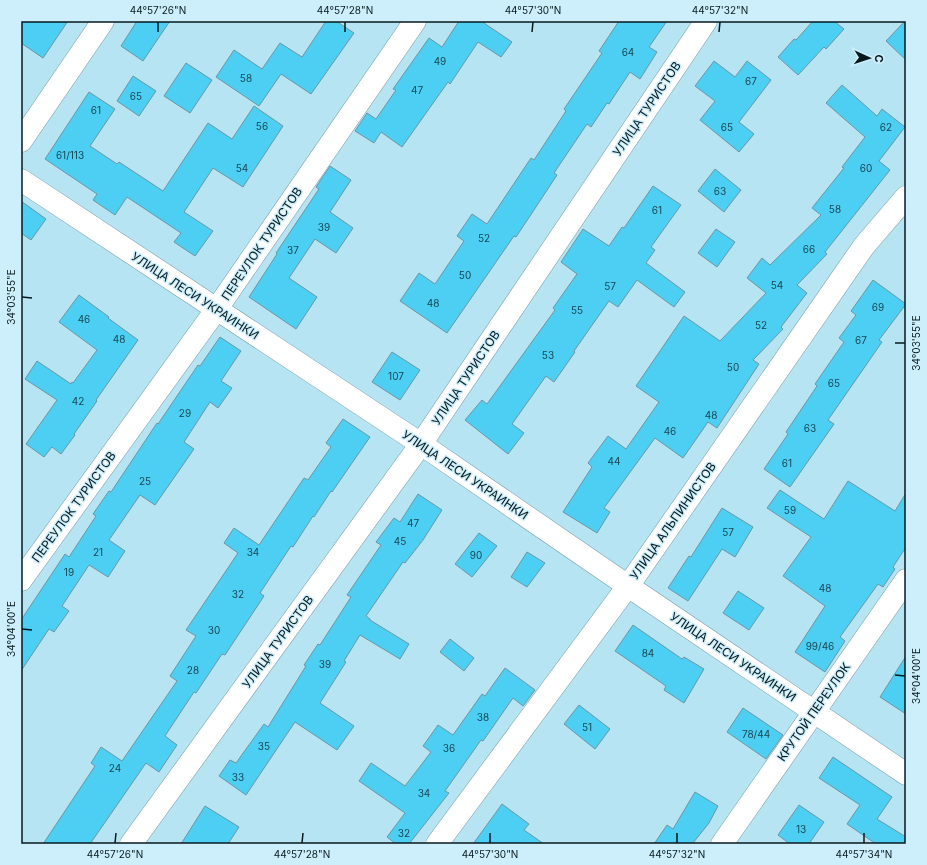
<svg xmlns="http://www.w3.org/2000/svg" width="927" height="865" font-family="Inter,sans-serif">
<rect width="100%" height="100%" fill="#b7e4f2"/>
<path fill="#4ccff3" stroke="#6c96a3" d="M21,21H68L43,58L21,43Z
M137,21H170L143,61L121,46Z
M326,21H336L354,33L311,94L281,74L259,106L216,77L234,50L262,69L280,43L302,57Z
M459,21H481L512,42L501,57L478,42L450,84L448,82L402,147L381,132L374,143L355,131L367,113L376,119L396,90L393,89L429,38L442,47Z
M619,21H667L649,47L657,52L640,79L630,72L609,104L607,103L591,127L587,124L554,173L557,175L532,213L516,237L514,236L447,333L400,301L419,273L435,284L464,241L457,236L472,214L487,224L531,158L534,160L566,111L564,109L602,53L599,51Z
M813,21H834L844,29L826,49L824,47L798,75L778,57L794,39L796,40Z
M905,21H906V60L886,41Z
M714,61L735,77L747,61L771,80L739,122L754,134L739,152L700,120L715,101L695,86Z
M186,63L212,80L190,113L164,96Z
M133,76L156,91L139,116L117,101Z
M842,85L877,116L882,109L905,127L879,161L890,170L825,252L827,254L797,285L807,293L781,327L783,329L753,360L759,364L717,428L708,422L683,458L655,438L604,508L610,512L597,533L563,512L592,467L588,463L608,436L626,449L659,402L636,386L684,316L720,341L766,293L747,278L762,258L770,265L821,215L812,208L844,168L842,167L865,137L826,103Z
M89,92L115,109L90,146L117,164L119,162L163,191L208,123L232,139L254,106L283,126L243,187L213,168L184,212L213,231L195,256L174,242L181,233L127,197L115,215L93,200L97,194L45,159Z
M330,166L351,180L330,212L353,228L336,253L315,239L289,278L317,297L296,329L249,297L277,254L276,253L319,189L316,187Z
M715,169L741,190L724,212L698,191Z
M653,186L681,205L651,247L655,250L646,263L685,292L674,307L637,280L618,307L609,301L574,351L575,352L554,382L546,376L512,424L524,433L508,454L465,420L482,400L487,404L555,310L553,308L577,274L561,262L583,229L609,246L622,227L624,228Z
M21,201L46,219L31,240L21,233Z
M716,229L735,242L717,267L698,253Z
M873,280L906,304L879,340L882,342L828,420L834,424L790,487L764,469L788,434L786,432L817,386L815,384L844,342L839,338L856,315L851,311Z
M79,295L109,317L108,318L138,340L96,400L97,401L74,434L75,435L61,454L52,447L44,457L26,444L57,400L25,379L37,361L71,384L72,382L73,383L97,350L59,322Z
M220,337L241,351L221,381L232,388L218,408L210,402L184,442L194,449L155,505L140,495L109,540L125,551L108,577L89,565L62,606L69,611L54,632L49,629L21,671V620L65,554L69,557L96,516L93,514L109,491L111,492L157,423L158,424L198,365L200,366Z
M392,352L420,370L400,400L372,382Z
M343,419L370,437L332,492L331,491L314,517L313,516L293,547L291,546L260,593L264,596L225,655L222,654L196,693L194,692L165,736L177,745L159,772L146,763L90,844H43L95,766L91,763L101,747L122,761L177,681L170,676L196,636L186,630L238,553L224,543L234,528L259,545L304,478L308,480L331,447L326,443Z
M848,481L895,511L906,493V547L893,567L895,569L883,587L878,584L840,637L845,641L825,672L795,652L825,606L783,576L811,537L767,508L780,490L824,519Z
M418,494L442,510L423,540L405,563L403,562L366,616L370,619V620L409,644L400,659L360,635L344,661L346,662L320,703L354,726L337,750L295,722L246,795L219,776L230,760L236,763L264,724L268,727L306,666L304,665L318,644L320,645L351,597L347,595L381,545L376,542L394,518L400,522Z
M722,508L753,527L735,557L722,549L688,601L668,588L689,556L691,557Z
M479,533L497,546L472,577L455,564Z
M527,552L545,563L527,587L511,577Z
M738,591L764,608L749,630L723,613Z
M633,625L682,659L684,657L704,669L684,703L664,690L666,686L615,651Z
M450,639L474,658L464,671L440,652Z
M906,656V714L880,697Z
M505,668L535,690L523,706L513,698L483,741L481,740L445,791L449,793L409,844H396L387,837L405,813L359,781L371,763L405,786L431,752L423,746L438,725L453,735L482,694L485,696Z
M579,705L610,729L595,749L564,724Z
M743,708L783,735L766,759L727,732Z
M833,757L892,797L877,819L906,837V844H876L847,824L860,805L819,778Z
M695,792L718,806L709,823L693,843L694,844H654L667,825L673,829Z
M502,804L529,824L524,830L544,844H473Z
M799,805L824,822L809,844H790L778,835Z
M205,806L239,827L228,844H181Z"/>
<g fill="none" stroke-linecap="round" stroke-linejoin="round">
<defs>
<path id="minor" d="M21,141L103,21
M21,580L216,310L415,21
M131,844L421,444L706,21
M437,844L628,586L864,246L906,197
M722,844L906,580"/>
<path id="major" d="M21,180L421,444L628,586L906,774"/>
</defs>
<use href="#minor" stroke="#739eab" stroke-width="23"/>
<use href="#major" stroke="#739eab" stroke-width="23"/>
<use href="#minor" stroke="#fff" stroke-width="22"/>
<use href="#major" stroke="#fff" stroke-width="22"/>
</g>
<path fill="none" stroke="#08191e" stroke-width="1.5" d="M158,32V22M345,32V22M532,32L533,22M719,32L720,22M22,297L32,298M895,343H905M22,629L32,630M895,675L905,676M115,843L116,833M302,843L303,833M490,843V833M677,843V833M864,843V833"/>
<g text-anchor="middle" stroke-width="3" stroke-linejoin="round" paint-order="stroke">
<g font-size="10" fill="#194653">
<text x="628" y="56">64</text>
<text x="440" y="65">49</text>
<text x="246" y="82">58</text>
<text x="751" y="85">67</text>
<text x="417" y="94">47</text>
<text x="136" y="100">65</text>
<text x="96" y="114">61</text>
<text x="262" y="130">56</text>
<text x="727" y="131">65</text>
<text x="886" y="131">62</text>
<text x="70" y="159">61/113</text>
<text x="242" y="172">54</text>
<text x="866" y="172">60</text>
<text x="720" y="195">63</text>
<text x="835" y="213">58</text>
<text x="657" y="214">61</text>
<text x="324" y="231">39</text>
<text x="484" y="242">52</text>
<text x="809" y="253">66</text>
<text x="293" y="254">37</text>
<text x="465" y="279">50</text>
<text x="777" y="289">54</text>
<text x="610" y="290">57</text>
<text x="433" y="307">48</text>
<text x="878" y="311">69</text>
<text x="577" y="314">55</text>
<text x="84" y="323">46</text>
<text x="761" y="329">52</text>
<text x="119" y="343">48</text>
<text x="861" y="344">67</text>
<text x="548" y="359">53</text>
<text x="733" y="371">50</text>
<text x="396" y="380">107</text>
<text x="834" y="387">65</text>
<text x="78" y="405">42</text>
<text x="185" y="417">29</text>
<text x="711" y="419">48</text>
<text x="810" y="432">63</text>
<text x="670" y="435">46</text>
<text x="614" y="465">44</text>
<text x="787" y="467">61</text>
<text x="145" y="485">25</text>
<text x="790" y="514">59</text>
<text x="413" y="527">47</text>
<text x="728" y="536">57</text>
<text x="400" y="545">45</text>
<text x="98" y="556">21</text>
<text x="253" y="556">34</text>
<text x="476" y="559">90</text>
<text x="69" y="576">19</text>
<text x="825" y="592">48</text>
<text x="238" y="598">32</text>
<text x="214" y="634">30</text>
<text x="820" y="650">99/46</text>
<text x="648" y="657">84</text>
<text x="325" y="668">39</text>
<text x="193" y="674">28</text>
<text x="483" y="721">38</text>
<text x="587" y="731">51</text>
<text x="756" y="738">78/44</text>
<text x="264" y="750">35</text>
<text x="449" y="752">36</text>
<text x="115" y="772">24</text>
<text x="238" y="781">33</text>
<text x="424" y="797">34</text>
<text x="801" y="833">13</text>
<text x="404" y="837">32</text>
</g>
<g font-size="12" fill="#08191e" stroke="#cceffb">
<text transform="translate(647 109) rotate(-56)" y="4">УЛИЦА ТУРИСТОВ</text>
<text transform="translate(262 244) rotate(-56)" y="4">ПЕРЕУЛОК ТУРИСТОВ</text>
<text transform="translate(195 296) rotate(33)" y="4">УЛИЦА ЛЕСИ УКРАИНКИ</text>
<text transform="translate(466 378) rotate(-56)" y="4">УЛИЦА ТУРИСТОВ</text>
<text transform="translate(465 475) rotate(34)" y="4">УЛИЦА ЛЕСИ УКРАИНКИ</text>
<text transform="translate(74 507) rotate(-54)" y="4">ПЕРЕУЛОК ТУРИСТОВ</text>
<text transform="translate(673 521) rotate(-55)" y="4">УЛИЦА АЛЬПИНИСТОВ</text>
<text transform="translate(278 642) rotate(-54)" y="4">УЛИЦА ТУРИСТОВ</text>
<text transform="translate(733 657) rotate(34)" y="4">УЛИЦА ЛЕСИ УКРАИНКИ</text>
<text transform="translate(814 712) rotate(-55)" y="4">КРУТОЙ ПЕРЕУЛОК</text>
</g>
</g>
<rect width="927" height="865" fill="none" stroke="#cceffb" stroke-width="44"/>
<g transform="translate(869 58) rotate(93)" stroke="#cceffb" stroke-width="3" paint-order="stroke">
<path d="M0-3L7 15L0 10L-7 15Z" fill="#08191e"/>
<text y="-6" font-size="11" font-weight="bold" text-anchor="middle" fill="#08191e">С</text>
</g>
<rect x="22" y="22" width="883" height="821" fill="none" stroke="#08191e" stroke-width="1.5"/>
<g font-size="10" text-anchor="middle" fill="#08191e">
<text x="158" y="14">44°57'26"N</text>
<text x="345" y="14">44°57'28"N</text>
<text x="533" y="14">44°57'30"N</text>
<text x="720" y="14">44°57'32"N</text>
<text transform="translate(11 297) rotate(-90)" y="4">34°03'55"E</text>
<text transform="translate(916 343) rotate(-90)" y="4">34°03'55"E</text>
<text transform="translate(11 629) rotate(-90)" y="4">34°04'00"E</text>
<text transform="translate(916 676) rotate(-90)" y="4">34°04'00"E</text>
<text x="115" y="858">44°57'26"N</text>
<text x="302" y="858">44°57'28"N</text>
<text x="490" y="858">44°57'30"N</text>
<text x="677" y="858">44°57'32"N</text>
<text x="864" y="858">44°57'34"N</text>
</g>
</svg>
